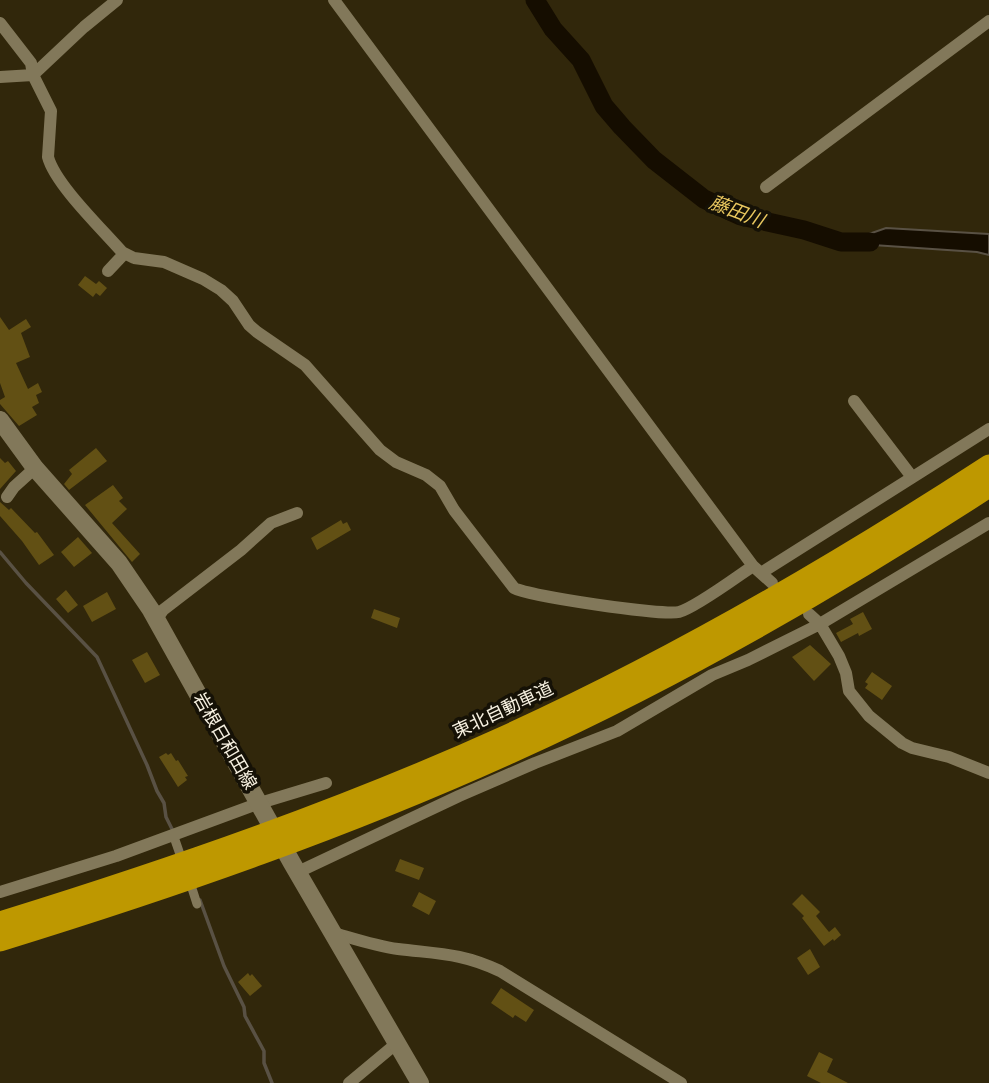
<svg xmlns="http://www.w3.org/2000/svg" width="989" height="1083" font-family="Poppins,'Noto Sans JP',sans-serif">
<rect width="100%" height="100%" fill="#31270b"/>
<path fill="#150d00" stroke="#595144" stroke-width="2" d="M886,228L989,234V255L977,252L843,243Z"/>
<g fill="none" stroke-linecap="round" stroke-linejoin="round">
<path stroke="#595144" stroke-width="3.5" d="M0,552L26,583L97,657L147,765L157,791L164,803L166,817L173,831
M200,900L224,966L244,1007L245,1016L264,1051V1063L272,1083"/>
<path stroke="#150d00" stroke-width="19" d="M535,0L553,29L581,60L604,106L622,127L654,160L704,199L741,216L804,230L841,242H870"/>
</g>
<path fill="#625014" d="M85,276L96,284L99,281L107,288L100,296L96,293L93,297L78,285Z
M0,317L9,330L26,319L31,327L21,333L30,357L16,363L28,389L38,383L42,392L36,395L39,403L32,407L37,415L19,426L0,404V400L5,397L0,383Z
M96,448L107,461L69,490L64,484L72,474L69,470Z
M0,458L5,463L8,461L16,471L0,489Z
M113,485L123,498L119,501L127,509L112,523L140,554L132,562L85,505Z
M0,502L9,510L11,508L35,533L37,532L54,555L39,565L22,541L0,516Z
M341,520L343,524L347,522L351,530L317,550L311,538Z
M78,537L92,553L74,567L61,552Z
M66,590L78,605L68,613L56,599Z
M107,592L116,609L92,622L83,606Z
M374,609L400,618L397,628L371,618Z
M863,612L872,629L859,636L858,633L841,642L836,633L853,624L850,619Z
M810,645L831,664L814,681L792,657Z
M147,652L160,675L145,683L132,660Z
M872,672L892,686L882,700L865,688L868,684L865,682Z
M166,753L168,755L171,753L176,761L178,760L188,776L185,777L187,780L178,787L159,757Z
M400,859L424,868L419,880L395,871Z
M419,892L436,901L429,915L412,906Z
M802,894L820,912L816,916L829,932L835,927L841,935L834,941L833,939L824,946L802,918L804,916L792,904Z
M810,949L820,967L808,975L797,958Z
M248,973L250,976L252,974L262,986L250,996L238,982Z
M501,988L534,1010L526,1022L515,1015L513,1018L491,1003Z
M819,1052L833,1059L827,1072L848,1083H821L807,1076Z"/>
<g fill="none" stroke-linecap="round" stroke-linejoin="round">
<path stroke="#82785a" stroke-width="9" d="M174,837L183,863
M189,879L197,904"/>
<path stroke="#82785a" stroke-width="12" d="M334,0L753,566L772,583
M0,23L31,63L33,75L51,111L48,157C55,184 102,229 122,252L134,258L164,262L203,279L221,290L233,301L249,325L257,332L305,365L380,450L396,462L426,475L440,486L454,510L514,588C528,596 663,616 679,612C695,608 738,576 753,566
M0,77L33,75L84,27L117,0
M766,187L989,21
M108,271L124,254
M854,401L912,477
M7,497L14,487L35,468
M761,573L989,429
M809,614L820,624L839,656L846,673L849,691L869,716L902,743L912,748L949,757L989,773
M156,620L163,610L241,550L271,523L297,513
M298,872L459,796L535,763L617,731L712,675L748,660L820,624L989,523
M0,892L116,856L260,803L326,783
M334,933C355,939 376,946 398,949C439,954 462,953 500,971L681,1083
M349,1083L397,1043"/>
<path stroke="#82785a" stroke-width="18" d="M0,420L35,468L119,563L151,610L292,863L420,1083"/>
<path stroke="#be9800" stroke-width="21" d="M0,922C171,869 342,810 505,736C674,659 834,566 989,465
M0,941C175,887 348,827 515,751C680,676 837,586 989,487"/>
</g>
<g text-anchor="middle" stroke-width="7" stroke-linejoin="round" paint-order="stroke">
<g font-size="18" fill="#f7f1e1" stroke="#151106">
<text transform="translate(503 710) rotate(-25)" y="6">東北自動車道</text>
<text transform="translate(225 741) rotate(60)" y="6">岩根日和田線</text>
</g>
<g font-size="19" font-style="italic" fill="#eac85f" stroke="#151106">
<text transform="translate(737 211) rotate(21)" y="7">藤田川</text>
</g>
</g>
</svg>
